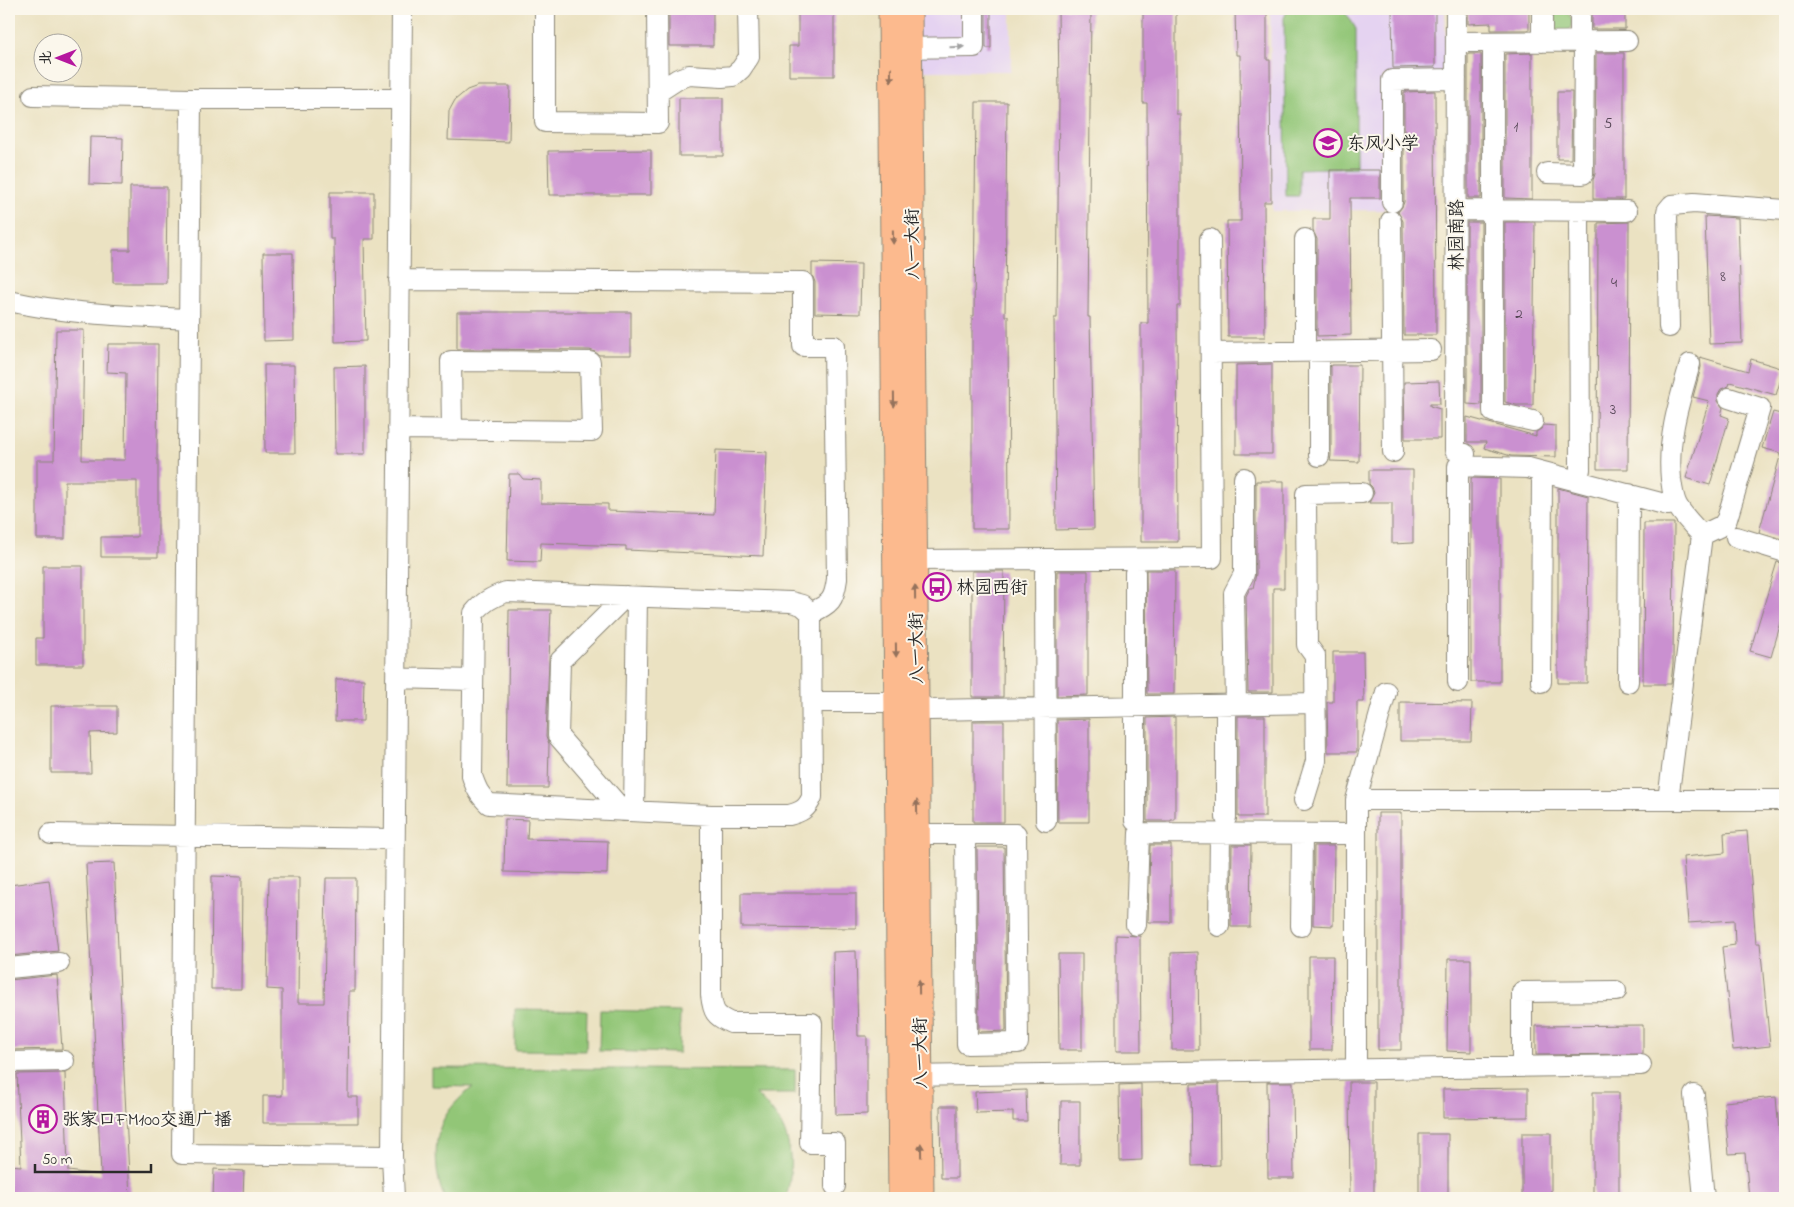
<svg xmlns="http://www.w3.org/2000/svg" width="1794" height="1207" font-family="'Indie Flower','LXGW WenKai TC',sans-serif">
<rect width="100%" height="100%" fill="#fbf7ec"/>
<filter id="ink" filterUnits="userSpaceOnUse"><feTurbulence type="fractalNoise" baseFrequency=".02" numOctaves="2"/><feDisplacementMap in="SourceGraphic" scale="10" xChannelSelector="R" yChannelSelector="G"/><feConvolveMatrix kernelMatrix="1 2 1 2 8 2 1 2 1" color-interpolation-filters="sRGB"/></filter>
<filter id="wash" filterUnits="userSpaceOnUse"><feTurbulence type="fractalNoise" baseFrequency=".0096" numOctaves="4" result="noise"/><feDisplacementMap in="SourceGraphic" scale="20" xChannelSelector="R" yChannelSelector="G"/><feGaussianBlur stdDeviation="1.12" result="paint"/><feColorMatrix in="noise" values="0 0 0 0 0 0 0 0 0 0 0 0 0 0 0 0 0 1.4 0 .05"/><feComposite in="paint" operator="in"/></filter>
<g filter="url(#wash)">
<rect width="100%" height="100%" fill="#ebe2c2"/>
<path fill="#e5d3f1" d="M916,9H1011V71H916Z
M1270,9H1445L1446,75L1383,76L1384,210L1272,211Z"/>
<path fill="#92c677" stroke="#5e7851" d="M1288,9H1341L1349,17L1356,29V167L1299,169V196H1286L1284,18Z
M1550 22a11 11 0 1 1 22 0a11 11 0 1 1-22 0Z
M515,1009L587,1010L586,1051L515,1050Z
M600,1010L680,1012L679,1053L599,1051Z
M431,1068L795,1070V1094H756C763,1102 771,1109 777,1118C793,1140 793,1173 786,1198H445C440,1189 438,1178 437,1168C433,1129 444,1110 473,1087L431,1086Z"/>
<g id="blocks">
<path fill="#ca90d0" d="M669,9H713V46H669Z
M798,9H834V76H789V46H798Z
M986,9H991V48H986Z
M1058,9H1091L1088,317H1090L1094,529L1056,530L1054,318H1057L1059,96Z
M1143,9H1176V114H1180V306H1177L1178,542H1141V323H1148L1147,103H1143Z
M1235,9H1267V60H1270L1271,202H1264L1265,337H1228L1227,221H1241L1240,55H1236Z
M1392,9H1435V67L1393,68Z
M1468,9H1529V30H1491V23L1468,24Z
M1592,9H1625V29H1592Z
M1532,53V199L1505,198V54Z
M1596,53H1624V199H1593V180L1595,174Z
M1468,54H1481V198H1468Z
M478,86H510L509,142L448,140L449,111L455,100L467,90Z
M1435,91L1436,335H1404L1403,221L1398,212L1402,207L1404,202V92Z
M1557,92H1572L1571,159H1557Z
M679,98H723V156H679Z
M976,102H1007L1005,316H1008L1009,529H972V316H974Z
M90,137L123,138L122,185L89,184Z
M651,150V195H549L548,151Z
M1330,170H1380V198H1350L1351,335L1317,336V239L1313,231V219H1330Z
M130,187H167L166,283H113V250H130Z
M330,192H374V239H364L366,341L335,342L334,239H330Z
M1705,216L1738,218L1742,343L1709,344Z
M1467,222H1481V405L1467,404Z
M1505,222H1535L1533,405H1516L1505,402Z
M1629,222L1628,469H1597L1598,223Z
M263,253H293L294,340L264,341Z
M812,263L861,264L860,314L815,313V282L812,275Z
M457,312H631V355H599L595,352L590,350L457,349Z
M56,330H84L82,460H125L126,373L107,372L108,344H158L157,460H158V557H101V537H137V481H65V539H37V460H54Z
M1700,357L1748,371L1751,359L1784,369L1776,395L1730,382L1729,386L1721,389L1718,394V401L1723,408L1721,415L1729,418L1710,485L1686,478L1709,401L1693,397L1701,367Z
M1272,364V454H1236V365Z
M264,365H294L295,453H265Z
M1331,365H1360L1359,462L1330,461L1331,456Z
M365,366V454H335L334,367Z
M1439,381L1440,404H1430V406L1440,409V439H1405L1404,382Z
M1773,412L1785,415V540L1759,532L1781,453L1762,448Z
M1467,417L1536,436V432L1541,429L1544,425L1556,426V457L1511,456L1484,448L1486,442H1467Z
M716,450L767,452L763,556L626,550V546L541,543L540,562L507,561L509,474H519L523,479L541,480V503L608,504V511L714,515Z
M1369,470H1413V543L1392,544V503H1369L1374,493L1372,487L1369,484Z
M1471,478L1500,479V682H1471Z
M1256,481H1284V588H1273V692H1248L1246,596L1250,588H1253L1256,574Z
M1558,488L1588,496L1587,683H1558Z
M1644,523H1674L1673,664L1671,684H1643Z
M1777,562L1785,564V608L1771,657L1750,651Z
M43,566H83V665H36V638H43Z
M1146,570H1175L1174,694H1147Z
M972,571H1004L1003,697H972Z
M1057,571H1088V695L1057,696Z
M509,610H551L546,736L549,744L548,788H507Z
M1333,652H1363L1364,702H1357V752H1328L1327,702H1333Z
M336,679H364L363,721H335Z
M1400,702L1472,703L1471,741H1400Z
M51,706H117V732L90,733L91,773H51Z
M1238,716H1265V817H1238Z
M1175,717V820H1171V821H1147V718Z
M1089,719V822H1058L1057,720Z
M973,721H1004V822H973Z
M1378,813H1401V1050H1378Z
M505,819L528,820L527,839L608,841L607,874L504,872Z
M1747,831L1756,943H1760L1770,1046L1733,1050L1722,947L1735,945L1734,920L1688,923L1683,857L1725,853L1724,833Z
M1150,845H1171V922H1148Z
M1232,845H1251L1250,927H1231Z
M1314,846H1334L1333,926L1313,925Z
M977,847H1004L1006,1031L979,1032Z
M114,863L130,1198H9V1165L21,1166L17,1074L65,1073L68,1171L101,1175L86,864Z
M212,876L242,877L241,989H211Z
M269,877H299L298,1003H324L326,878H356L355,991H349L348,1097H358V1123H263V1096H282V990L267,989Z
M49,880L58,951L9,956V885Z
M741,893H856V928L741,927Z
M1116,935L1140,936L1141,1051H1116Z
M856,951L858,1036H867V1114L836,1115L833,952Z
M1198,952L1199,1050H1172L1171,953Z
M1058,954H1082V1050H1059Z
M1309,956H1333L1332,1050H1309Z
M1448,959H1471V1052L1447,1051Z
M57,975L62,1049L9,1050V980Z
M1643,1025V1054L1536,1055V1026Z
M1267,1082H1293L1294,1178H1268Z
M1349,1082H1374V1198H1350Z
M1219,1083L1220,1165L1192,1166L1191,1084Z
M1141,1084L1142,1160L1120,1161L1119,1085Z
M1528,1088V1117L1443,1118V1089Z
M1026,1090L1027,1121H1013V1112L976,1113L975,1092Z
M1593,1092H1619V1198H1593Z
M1776,1097L1785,1198H1749L1745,1153L1729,1154L1724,1102Z
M1061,1101H1080V1165H1060Z
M940,1106H957V1178H941Z
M1522,1133H1551V1198H1522Z
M1419,1134H1448V1198H1419Z
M214,1169L244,1171L243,1198H213Z"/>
</g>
</g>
<g filter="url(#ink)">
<use href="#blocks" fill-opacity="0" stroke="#8b8676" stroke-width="1"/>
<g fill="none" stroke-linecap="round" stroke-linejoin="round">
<defs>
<path id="minor" d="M545,9V122L658,123L657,9
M1456,9L1455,450L1465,454
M1542,9V42
M1580,9V42
M1456,42L1627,41
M895,48L974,47V9
M658,92L678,79L689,75L722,77L733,76L741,69L749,57L748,9
M33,96L191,99H401
M191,99L182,1154L392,1156
M1547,173L1583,174L1584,42
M1392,202V80L1456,79
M1493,202V42
M1456,210L1627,211
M1493,211V412L1533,421
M1579,211L1580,470
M1391,221L1393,452
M1305,239V351
M399,280L803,282V346H834L837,579C834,601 831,603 811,613L812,797C807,809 801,812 789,815H711L489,804C479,795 476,788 472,776L474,613C483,602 492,597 506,592L791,602L802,605L811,613
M9,301C66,314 130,316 189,319
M1669,327L1667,211L1672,205L1694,203L1785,210
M1211,353L1431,350
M1690,364C1679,402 1667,439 1671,479C1672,487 1673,497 1677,505C1684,517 1693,526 1702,535
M398,429L592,431L590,362L451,361L452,430
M1319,456V351
M1702,535L1723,525L1727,519L1760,408L1729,398
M1736,537L1785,552
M915,560L1212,558L1210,239
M1045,572L1046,821
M396,678L472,680
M1458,682V466L1528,468L1668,505L1676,503
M1541,682L1542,472
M1628,682L1629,494
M812,702H916L930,710L1315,703
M1226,705V818
M1236,705L1234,593L1244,574V478
M1304,800L1316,761L1315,656L1307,645L1306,494L1362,493
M1356,800L1386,692
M1668,800L1702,535
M623,811L558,736L560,661L626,596
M634,811L637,597
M711,815V995C713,1012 715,1016 731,1023H812L810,1143H835V1186
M1135,821V572
M51,834L394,839
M917,834H1016L1018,1043L967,1044L965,834
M1136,925L1139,833L1356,834
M1219,926L1220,833
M1301,926L1302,834
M9,968L59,963
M9,1062L64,1061
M1522,1067V992L1616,991
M1356,1070V800H1785
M905,1076L1641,1065
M1694,1095L1704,1198
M394,1198L392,1156L402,9"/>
<path id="major" d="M891,9L901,1198
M909,9L921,1198"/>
</defs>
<use href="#minor" stroke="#8b8676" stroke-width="22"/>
<use href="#major" stroke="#8b8676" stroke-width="27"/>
<use href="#minor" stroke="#fff" stroke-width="20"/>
<use href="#major" stroke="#fcba8e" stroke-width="25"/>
</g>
<defs><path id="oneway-solid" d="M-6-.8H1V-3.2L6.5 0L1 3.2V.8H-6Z" transform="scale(1.25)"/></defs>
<use fill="#a0a0a0" href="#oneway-solid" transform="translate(957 47) rotate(-1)"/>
<g fill="#94725c">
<use href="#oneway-solid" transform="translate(891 75) rotate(89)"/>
<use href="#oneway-solid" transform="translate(893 237) rotate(89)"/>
<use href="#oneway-solid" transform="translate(894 400) rotate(89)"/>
<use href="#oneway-solid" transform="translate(915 592) rotate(-91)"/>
<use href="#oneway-solid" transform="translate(896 650) rotate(89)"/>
<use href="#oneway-solid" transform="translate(917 807) rotate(-91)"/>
<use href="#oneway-solid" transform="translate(919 987) rotate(-91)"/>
<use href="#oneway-solid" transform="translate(921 1150) rotate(-91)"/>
</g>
</g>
<defs>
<symbol id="school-ring" viewBox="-11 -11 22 22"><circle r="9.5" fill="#fbf7ec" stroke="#b5179e" stroke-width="1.5"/><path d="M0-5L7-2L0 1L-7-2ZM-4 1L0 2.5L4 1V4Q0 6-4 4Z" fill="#b5179e"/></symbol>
<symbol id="bus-ring" viewBox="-11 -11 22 22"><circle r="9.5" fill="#fbf7ec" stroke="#b5179e" stroke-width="1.5"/><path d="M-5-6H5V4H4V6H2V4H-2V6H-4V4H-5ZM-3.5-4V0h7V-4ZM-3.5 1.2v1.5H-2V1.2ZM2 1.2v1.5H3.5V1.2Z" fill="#b5179e"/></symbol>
<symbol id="building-ring" viewBox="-11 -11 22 22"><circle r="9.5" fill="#fbf7ec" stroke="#b5179e" stroke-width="1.5"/><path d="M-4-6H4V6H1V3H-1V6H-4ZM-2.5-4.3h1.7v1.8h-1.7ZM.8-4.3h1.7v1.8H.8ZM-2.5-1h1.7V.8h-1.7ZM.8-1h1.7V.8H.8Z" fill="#b5179e"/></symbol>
</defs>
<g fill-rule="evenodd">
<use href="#school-ring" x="1312" y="127" width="32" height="32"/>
<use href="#bus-ring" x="921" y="571" width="32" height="32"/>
<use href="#building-ring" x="27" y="1103" width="32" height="32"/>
</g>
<g text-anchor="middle" stroke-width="4" stroke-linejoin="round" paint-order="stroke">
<g font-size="15" fill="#534454">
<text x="1608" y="128">5</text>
<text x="1516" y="131">1</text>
<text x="1723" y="281">8</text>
<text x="1614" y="287">4</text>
<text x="1519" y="318">2</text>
<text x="1613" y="414">3</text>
</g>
<g font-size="18" fill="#2b2b2b" stroke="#fbf7ec" text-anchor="start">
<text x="1347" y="149">东风小学</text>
<text x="956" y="593">林园西街</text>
<text x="62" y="1125">张家口FM100交通广播</text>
</g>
<g font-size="18" fill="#2b2b2b" stroke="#fbf7ec">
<text transform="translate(1456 235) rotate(-90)" y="6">林园南路</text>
<text transform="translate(912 244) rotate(-91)" y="6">八一大街</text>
<text transform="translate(916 648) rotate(-91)" y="6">八一大街</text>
<text transform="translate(920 1053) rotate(-91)" y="6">八一大街</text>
</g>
</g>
<rect width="1794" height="1207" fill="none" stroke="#fbf7ec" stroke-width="30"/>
<g transform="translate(58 58) rotate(270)"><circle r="24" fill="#fbf7ec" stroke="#a8a59f"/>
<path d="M0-4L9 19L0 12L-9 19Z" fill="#b5179e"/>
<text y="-8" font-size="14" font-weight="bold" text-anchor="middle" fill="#2b2b2b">北</text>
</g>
<path d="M35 1164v8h116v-8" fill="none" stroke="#2b2b2b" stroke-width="2.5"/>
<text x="42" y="1164" font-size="15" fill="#2b2b2b" stroke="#fbf7ec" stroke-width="4" paint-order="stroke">50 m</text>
</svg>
